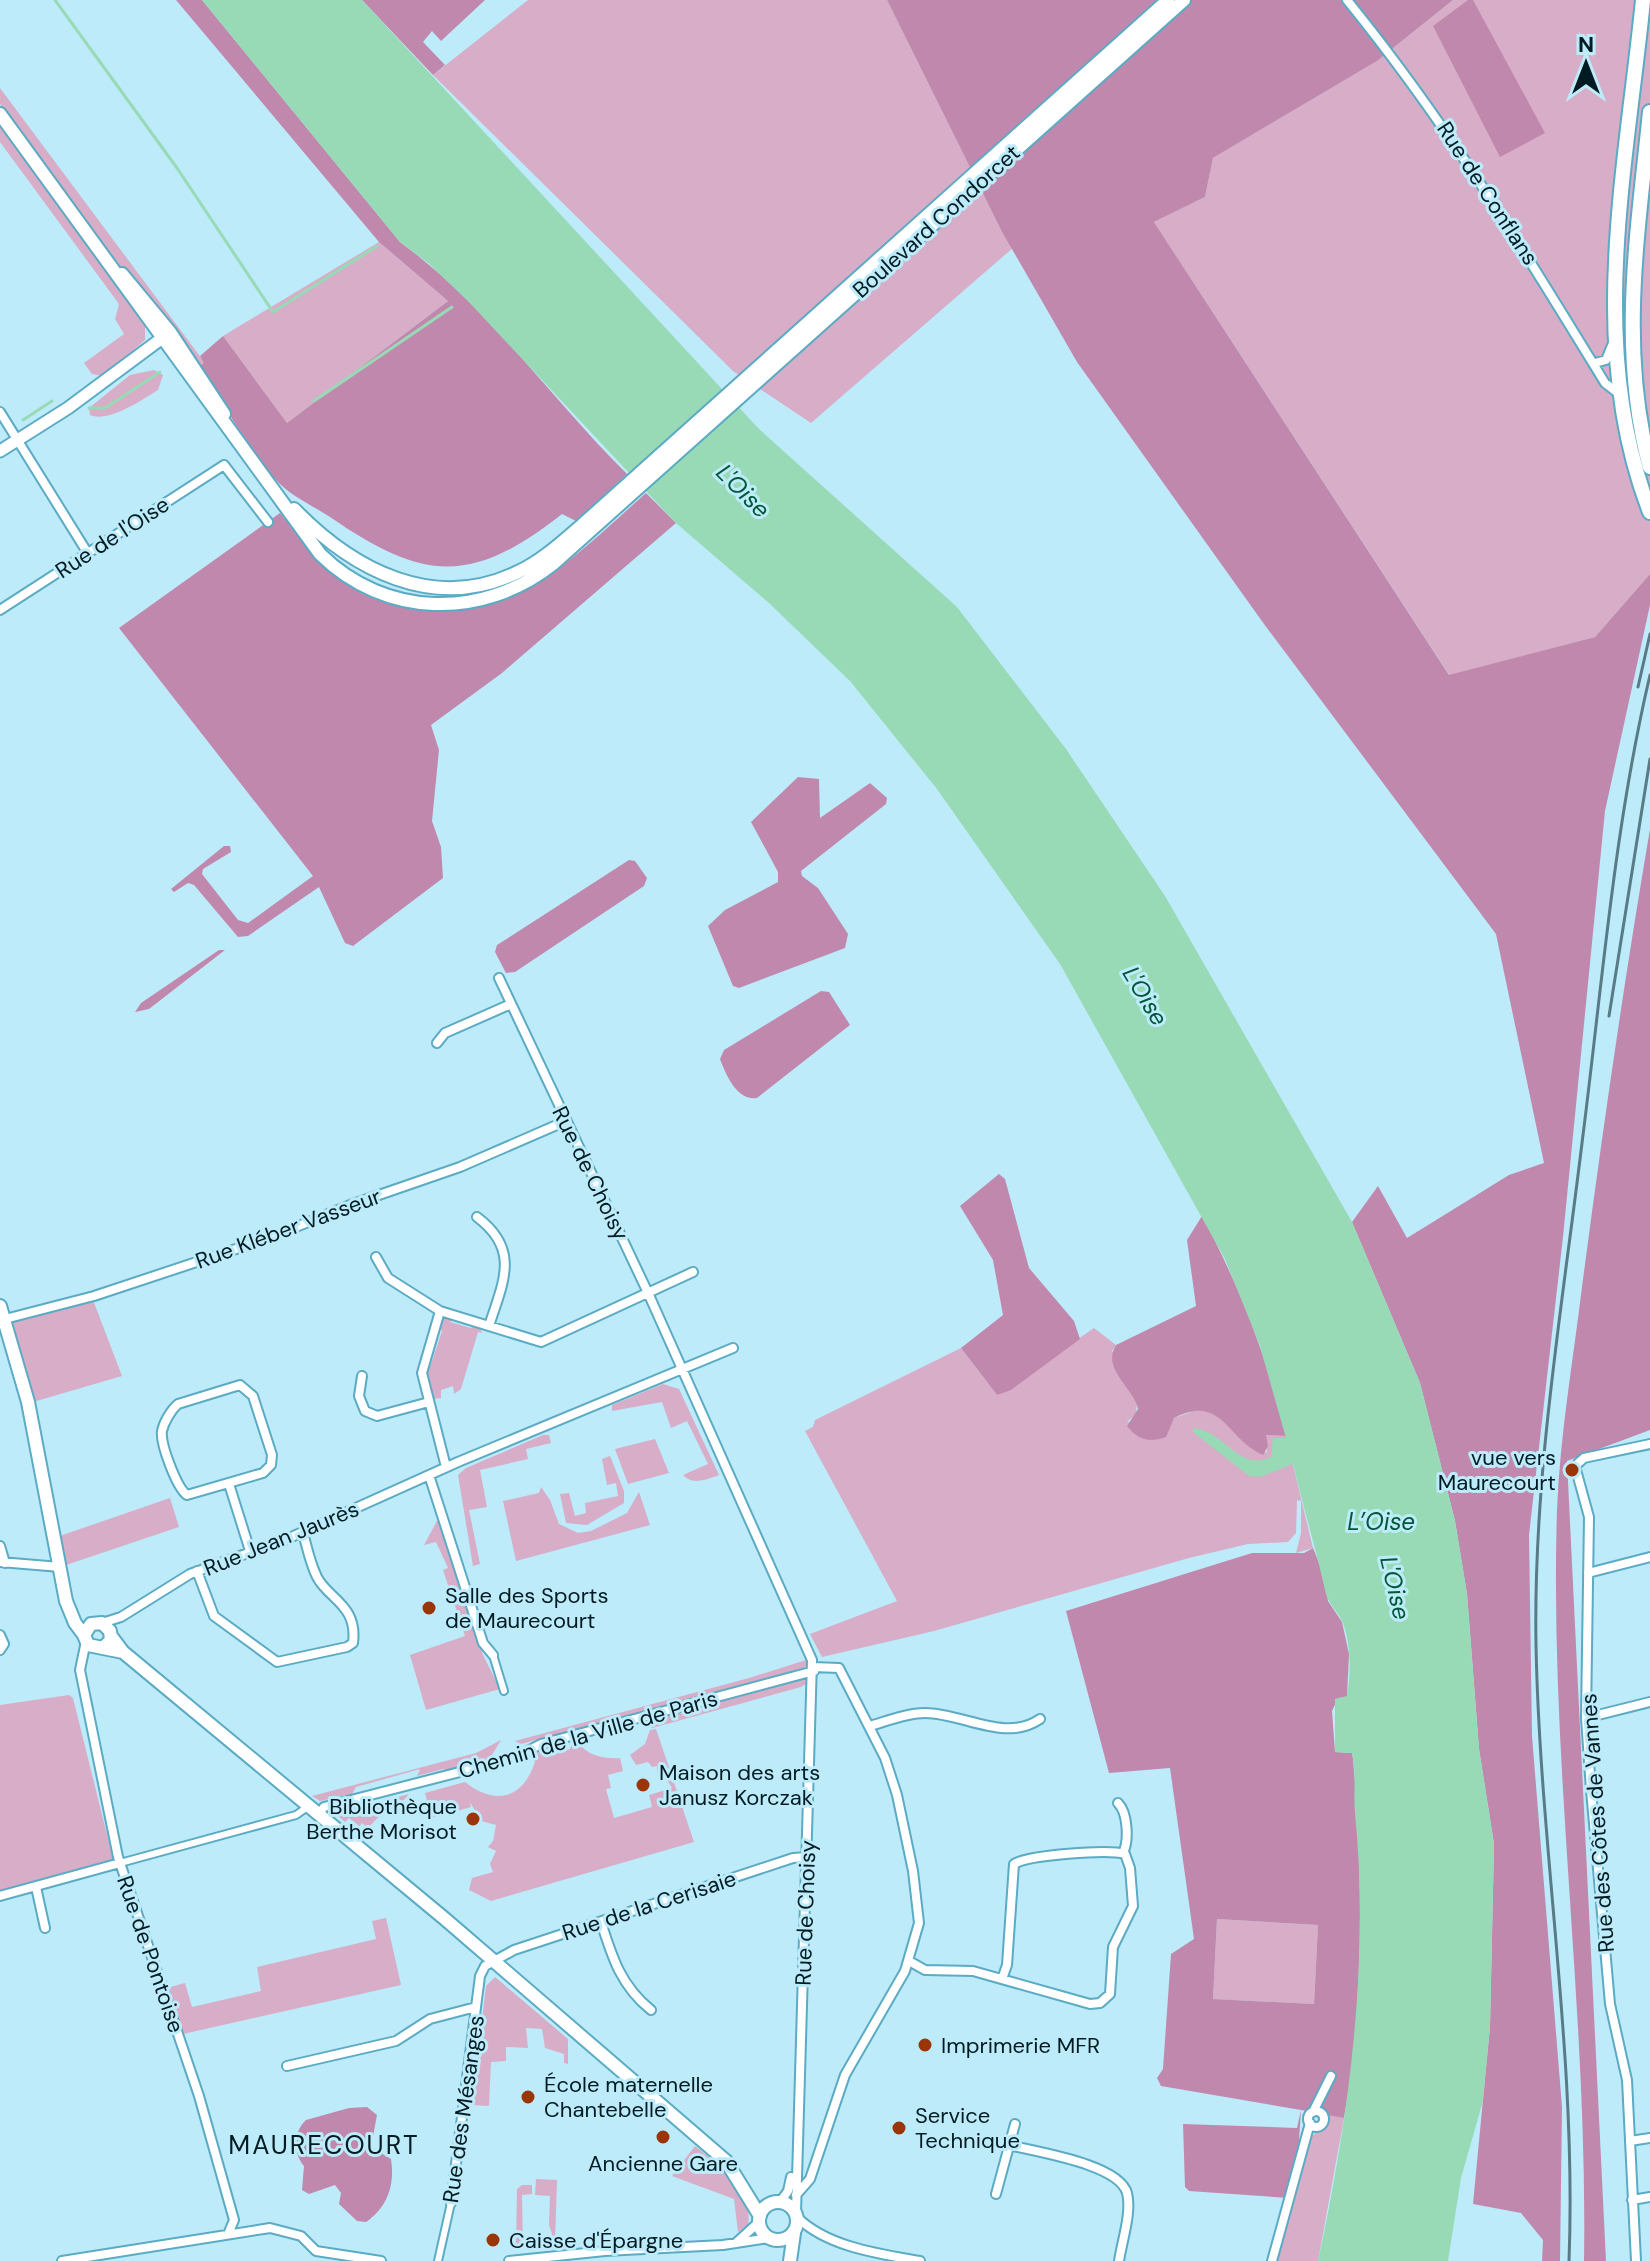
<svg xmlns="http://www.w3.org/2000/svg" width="1650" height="2261" font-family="'DM Sans',sans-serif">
<rect width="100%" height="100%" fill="#bdebfa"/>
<path fill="#d7adc8" d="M528,0H887L1001,230L1014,247L811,423L733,371L433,75Z
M1453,0H1650V574L1595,637L1450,676L1154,222L1205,197L1213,158L1377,61Z
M0,88L205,363L200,366L101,243L0,104Z
M0,124L145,322V340L104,376L92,374L84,363L124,334L115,319L119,304L0,142Z
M379,242L448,301L287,423L223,336Z
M154,370L163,375L158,390C142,400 108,423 90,415L89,408L130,375Z
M93,1300L122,1376L33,1402L13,1322Z
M442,1314L456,1316L450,1322L471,1328L477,1322L482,1333L478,1332L461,1389L454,1394L453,1386L441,1390V1398L432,1399L422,1373L425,1360L430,1367L442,1331L437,1323Z
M1094,1328L1116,1345L1112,1351L1137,1401L1136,1414L1127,1422L1170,1425L1174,1418L1199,1409L1211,1412L1267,1453L1265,1435L1286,1436L1313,1548L1296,1553L1301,1533V1501L1297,1500L1296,1533L1288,1542L1248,1544L1189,1558L934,1631L822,1657L810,1634L897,1601L805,1431L813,1427L815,1420L961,1348L997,1395Z
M663,1384L679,1389L719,1475C707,1479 693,1486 683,1475L708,1464L687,1421L671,1428L662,1402L612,1411V1405Z
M543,1435H549L551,1443L526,1449L528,1459L480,1470L487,1507L469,1510L480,1564L473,1566L458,1475L466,1468Z
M655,1439L669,1473L628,1484L615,1449Z
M610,1456L624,1491V1503L587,1525L566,1523L560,1494L569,1493L575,1516L586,1513L585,1503L618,1496L616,1483L607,1485L602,1459Z
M541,1487L550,1500L559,1524L578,1533L591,1531L627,1513L639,1492L650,1525L516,1561L503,1501L539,1493Z
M170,1498L179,1527L60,1567L54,1538Z
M439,1517L483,1655L500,1689L426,1710L410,1655L465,1636L443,1570L448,1568L436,1542L424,1545Z
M806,1660L807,1665L803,1668L739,1686L732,1691L729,1689L521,1744L515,1741L749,1678Z
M804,1677L806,1684L801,1687L652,1728L640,1722Z
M69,1695L73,1698L113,1859L0,1891V1705Z
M656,1729L694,1842L491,1901L469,1890L472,1878L493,1872L490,1864L496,1851L488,1847L493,1841L496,1825L481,1821L470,1802L471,1807L431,1818L425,1793L465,1782C495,1806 523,1799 535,1762L525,1754L549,1744L545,1756L570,1749L574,1738L585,1736L580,1744C588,1756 605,1759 620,1758L623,1771L608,1775L611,1788L606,1789L614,1818L652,1807L649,1795L672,1788L664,1775L658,1777L657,1766L652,1767L648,1762L636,1765L630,1755L645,1744L650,1730Z
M501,1740L490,1758L449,1771L443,1769L417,1776L420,1769L356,1787L352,1794L320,1801L312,1796L476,1753Z
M409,1794L401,1803L404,1812L395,1816L387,1808L368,1828L362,1823L356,1831L358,1825L349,1818L345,1822L336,1814Z
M386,1918L401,1985L183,2034L167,1988L185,1983L192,2007L261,1991L257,1967L376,1939L372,1921Z
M1217,1919L1318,1925L1314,2004L1213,1999Z
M495,1977L568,2039V2064L564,2063V2054L545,2048L542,2029L526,2028L528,2048L506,2047V2061L491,2062L489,2106L472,2105L486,1986Z
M1326,2114L1344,2118L1318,2261H1276L1311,2137L1326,2124Z
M695,2146C718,2165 754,2191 748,2225L738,2232L734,2199L672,2176Z
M536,2179L557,2180L555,2243L549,2225L550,2196L535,2195Z
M522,2185H532V2194L522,2195L523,2249L516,2250L517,2189Z"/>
<path fill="#c188ae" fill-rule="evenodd" d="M176,0H202L400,242C488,306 550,398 627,474L576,521L562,514C471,586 423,581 330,517C312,505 290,496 275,479C245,446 224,403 200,366L204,363L200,356L223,336L287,423L448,301L379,242Z
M362,0H485L441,41L432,31L423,42L445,65L433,75Z
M887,0H1453L1377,61L1213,158L1205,197L1154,222L1449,675L1595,637L1650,574V605L1605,811L1563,1237L1529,1535L1532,1736L1562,2107L1560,2261H1542L1543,2240L1521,2213L1473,2204L1490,2026L1494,1844L1479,1749L1467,1594L1455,1521L1420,1383L1352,1222L1378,1186L1407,1238L1509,1175L1544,1163L1496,934L1264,624L1077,362L1001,230Z
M1468,0H1473L1545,133L1500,157L1433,26Z
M646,493L676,523L502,673L431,725L439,750L432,821L441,847L443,878L353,946L345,943L319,887L248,936L238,937L194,885L188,883L174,892L171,889L224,846H230L231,852L203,869L202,874L238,920L248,923L313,876L119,628L280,513C300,538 320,565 347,584C405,624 485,615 543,579C580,555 613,522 646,493Z
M798,777L819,779L820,818L870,783L887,798L886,804L801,871L802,876L818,888L848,934L845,948L739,988L733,986L708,926L725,910L778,882V872L751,822Z
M1650,829V1430L1567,1461L1606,2261H1584C1588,2010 1549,1761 1557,1510C1560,1435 1573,1361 1582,1287C1602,1134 1624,982 1650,829Z
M629,860L635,861L647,878L644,886L515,972L506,973L495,952L497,945Z
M219,950H225L149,1009L135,1012L141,1003Z
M821,991L829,992L850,1025L757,1098C737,1101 726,1075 720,1059L724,1050Z
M999,1174L1005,1179L1029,1268L1074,1321L1080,1339L1011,1390L997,1395L961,1348L1003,1315L993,1260L960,1206Z
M1202,1216C1239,1285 1268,1359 1286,1436L1266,1435L1268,1446L1263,1455C1227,1440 1222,1393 1174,1418L1166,1437C1149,1443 1138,1440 1127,1426L1138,1409C1134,1388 1101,1369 1116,1345L1196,1306L1187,1240Z
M1313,1548L1324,1575L1328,1601L1342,1622L1349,1654L1347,1697L1338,1698L1332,1711L1335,1752L1352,1753L1353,1759C1363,1868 1364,2010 1344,2118L1301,2110L1299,2140L1303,2149L1289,2198L1189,2191L1185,2187L1183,2124L1297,2128L1301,2110L1161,2086L1157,2078L1163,2069L1171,1954L1194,1939L1170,1768L1109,1773L1066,1611L1252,1553H1304ZM1217,1919L1318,1925L1314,2004L1213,1999Z
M367,2107L377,2115L371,2147L391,2159C395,2184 388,2207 366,2222L357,2221L339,2204L341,2193L335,2185L309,2194L302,2190L304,2166C293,2153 293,2132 306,2120L349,2108Z"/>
<path fill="#97dab5" d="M202,0H362L759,429L957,607L1066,749L1165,896L1352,1222L1420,1383L1455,1521L1467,1594L1479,1749L1494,1844L1490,2026L1483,2101L1461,2178L1448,2261H1318C1349,2119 1370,1959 1355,1814C1353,1794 1357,1774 1352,1753L1335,1752V1699L1347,1696C1351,1674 1351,1645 1343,1623C1338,1611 1327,1603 1325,1590C1316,1549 1303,1506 1293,1464L1260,1477L1249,1476L1193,1432V1428C1224,1430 1239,1473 1271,1457L1273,1438H1286L1259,1343L1225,1259L1060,964L937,789L850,681L769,603L676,523L467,300L428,263L400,242Z"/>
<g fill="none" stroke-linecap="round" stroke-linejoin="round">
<path stroke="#97dab5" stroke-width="3" d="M55,0L177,168L273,312L377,246
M314,401L452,307
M89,408H105L160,372
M23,420L52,401"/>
<defs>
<path id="pedestrian" d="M493,1655L504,1691
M120,1863L296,1815L309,1806
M438,2261L451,2203"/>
<path id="minor" d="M1347,0C1447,123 1523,249 1605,383L1618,393
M1595,363L1606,360L1613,343
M0,412L87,552
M0,610L224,465L268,522
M499,978L649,1295L812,1660L796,2213
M437,1043L445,1033L511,1004
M477,1217C521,1250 503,1282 489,1326
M376,1257L388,1278L440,1311L541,1342L693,1272
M440,1311L422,1373L446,1467
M5,1319L94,1296L269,1238L350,1205L460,1167L566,1121
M362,1376L359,1396L365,1411L377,1416L429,1402
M240,1385L253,1396L272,1455L271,1465L263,1473L187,1495C177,1488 160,1444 162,1431C164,1422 171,1410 178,1404Z
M429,1475L483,1643L493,1655
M229,1484L251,1554
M0,1546L5,1563
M0,1562L60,1567
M197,1571L214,1616L277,1662L347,1647L353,1643C358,1605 328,1599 317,1577C310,1563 307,1547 303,1533
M1588,1573L1650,1557
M102,1623L121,1617L190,1574L287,1539L458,1462L733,1348
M0,1635L4,1644L0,1650
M86,1641L80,1670L118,1857L199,2096L234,2220L229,2232
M1586,1718L1650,1702
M870,1726C887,1721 907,1713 925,1713C963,1713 1005,1743 1040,1719
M1118,1803C1128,1813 1129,1841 1123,1853
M319,1814L324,1807L514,1758L541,1744L814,1671
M36,1887L45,1928
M0,1896L120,1863
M601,1922C612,1957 621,1986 651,2010
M909,1961L925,1970L973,1971L1090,2004L1100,2003L1110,1994L1113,1947L1133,1906L1130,1868L1125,1854C1108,1849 1028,1855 1014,1864L1007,1965L1002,1979
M287,2066L396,2041L430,2019L476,2007
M1308 2119a8 8 0 1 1 16 0a8 8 0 1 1-16 0Z
M1313,2112L1331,2076
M1630,2141L1650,2138
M1009,2145C1036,2152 1119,2164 1127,2193C1132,2212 1122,2241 1119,2261
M996,2194L1015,2124
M796,2195L810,2179L845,2075L905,1971L919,1923L913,1871L897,1795L885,1758L839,1668L813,1667
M1632,2200L1650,2197
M780,2202L788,2191L791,2177
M451,2203L480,1976L485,1966L514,1950L793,1858L807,1857
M797,2217C827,2247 880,2254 920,2261
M736,2243L759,2222
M62,2261L270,2228L301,2236L316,2251L381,2261
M509,2261L605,2251L723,2245L769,2238
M1272,2261L1310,2123
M1636,2261L1627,2080L1610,2004L1591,1790L1586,1718L1589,1517L1575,1466L1584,1458L1650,1444"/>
<path id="tertiary" d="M0,451L68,408L169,333"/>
<path id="secondary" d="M0,114L320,554C385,618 482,620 553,564L1184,0
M122,274L170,332L224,414
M294,509C353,570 434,613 518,572C542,561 562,542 582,525L1168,0
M0,1306L28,1402L66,1601L75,1623L84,1635
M111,1636L123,1652L445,1919L726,2161L760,2216
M103,1648L111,1640L110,1631L102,1623L91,1624L84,1635L88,1645L123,1652
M759 2221a19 19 0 1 1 38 0a19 19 0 1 1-38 0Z
M790,2261L794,2233"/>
<path id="primary" d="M1643,0C1626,170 1586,347 1650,512
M1650,112C1638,231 1618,349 1650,467"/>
</defs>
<use href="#pedestrian" stroke="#5aabc3" stroke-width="10"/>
<use href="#minor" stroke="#5aabc3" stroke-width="12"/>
<use href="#tertiary" stroke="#5aabc3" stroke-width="15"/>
<use href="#secondary" stroke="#5aabc3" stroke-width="16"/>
<use href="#primary" stroke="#5aabc3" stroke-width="18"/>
<use href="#pedestrian" stroke="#fff" stroke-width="6"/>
<use href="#minor" stroke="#fff" stroke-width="8"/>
<use href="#tertiary" stroke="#fff" stroke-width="11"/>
<use href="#secondary" stroke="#fff" stroke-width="12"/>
<use href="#primary" stroke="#fff" stroke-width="14"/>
<path stroke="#587b85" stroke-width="3" d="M1638,687L1650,634
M1609,1016L1650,759
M1569,2261C1577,2055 1540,1851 1536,1645C1533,1476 1562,1309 1582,1143C1602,987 1614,828 1650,675"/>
</g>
<g fill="#9a3508" stroke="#bdebfa" stroke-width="3">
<circle cx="1572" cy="1470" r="8"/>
<circle cx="429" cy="1608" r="8"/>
<circle cx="643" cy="1785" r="8"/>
<circle cx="473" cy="1819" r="8"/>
<circle cx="925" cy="2045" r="8"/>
<circle cx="528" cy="2097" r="8"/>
<circle cx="899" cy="2128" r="8"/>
<circle cx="663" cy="2137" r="8"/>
<circle cx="493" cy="2240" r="8"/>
</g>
<g text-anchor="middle" stroke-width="6" stroke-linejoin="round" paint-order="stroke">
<g font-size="22" fill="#021b22" stroke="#bdebfa">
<text transform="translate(1488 193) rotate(57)" y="8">Rue de Conflans</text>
<text transform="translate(936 221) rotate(-42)" y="8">Boulevard Condorcet</text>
<text transform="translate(112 537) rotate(-33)" y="8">Rue de l'Oise</text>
<text transform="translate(591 1173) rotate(64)" y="8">Rue de Choisy</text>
<text transform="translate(288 1228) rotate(-20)" y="8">Rue Kléber Vasseur</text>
<text transform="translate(281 1538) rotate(-22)" y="8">Rue Jean Jaurès</text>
<text transform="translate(588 1734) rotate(-16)" y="8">Chemin de la Ville de Paris</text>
<text transform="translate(1597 1823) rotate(-94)" y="8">Rue des Côtes de Vannes</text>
<text transform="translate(649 1905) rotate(-18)" y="8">Rue de la Cerisaie</text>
<text transform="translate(805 1913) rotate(-88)" y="8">Rue de Choisy</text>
<text transform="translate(151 1954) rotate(71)" y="8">Rue de Pontoise</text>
<text transform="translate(463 2109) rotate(-82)" y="8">Rue des Mésanges</text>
</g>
<g font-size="22" fill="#021b22" stroke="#bdebfa" text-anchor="start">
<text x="1556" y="1465" text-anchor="end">vue vers<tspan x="1556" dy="25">Maurecourt</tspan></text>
<text x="445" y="1603">Salle des Sports<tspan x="445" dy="25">de Maurecourt</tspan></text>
<text x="659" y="1780">Maison des arts<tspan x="659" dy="25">Janusz Korczak</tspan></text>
<text x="457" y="1814" text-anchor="end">Bibliothèque<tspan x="457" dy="25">Berthe Morisot</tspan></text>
<text x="941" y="2053">Imprimerie MFR</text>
<text x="544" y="2092">École maternelle<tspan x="544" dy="25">Chantebelle</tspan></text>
<text x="915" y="2123">Service<tspan x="915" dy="25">Technique</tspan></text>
<text x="663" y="2171" text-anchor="middle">Ancienne Gare</text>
<text x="509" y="2248">Caisse d'Épargne</text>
</g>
<g font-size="24" font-style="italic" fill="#005837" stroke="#bdebfa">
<text transform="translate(743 491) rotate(45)" y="8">L'Oise</text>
<text transform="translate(1145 996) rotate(59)" y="8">L'Oise</text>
<text x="1381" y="1530">L’Oise</text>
<text transform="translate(1395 1588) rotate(77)" y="8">L'Oise</text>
</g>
<g font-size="26" letter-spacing="2" fill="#021b22" stroke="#bdebfa">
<text x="324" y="2154">MAURECOURT</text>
</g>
</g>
<g transform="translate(1586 64)" stroke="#bdebfa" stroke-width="6" paint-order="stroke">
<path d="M0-6L14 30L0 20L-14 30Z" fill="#021b22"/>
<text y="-12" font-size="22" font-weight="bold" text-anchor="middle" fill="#021b22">N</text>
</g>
</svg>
